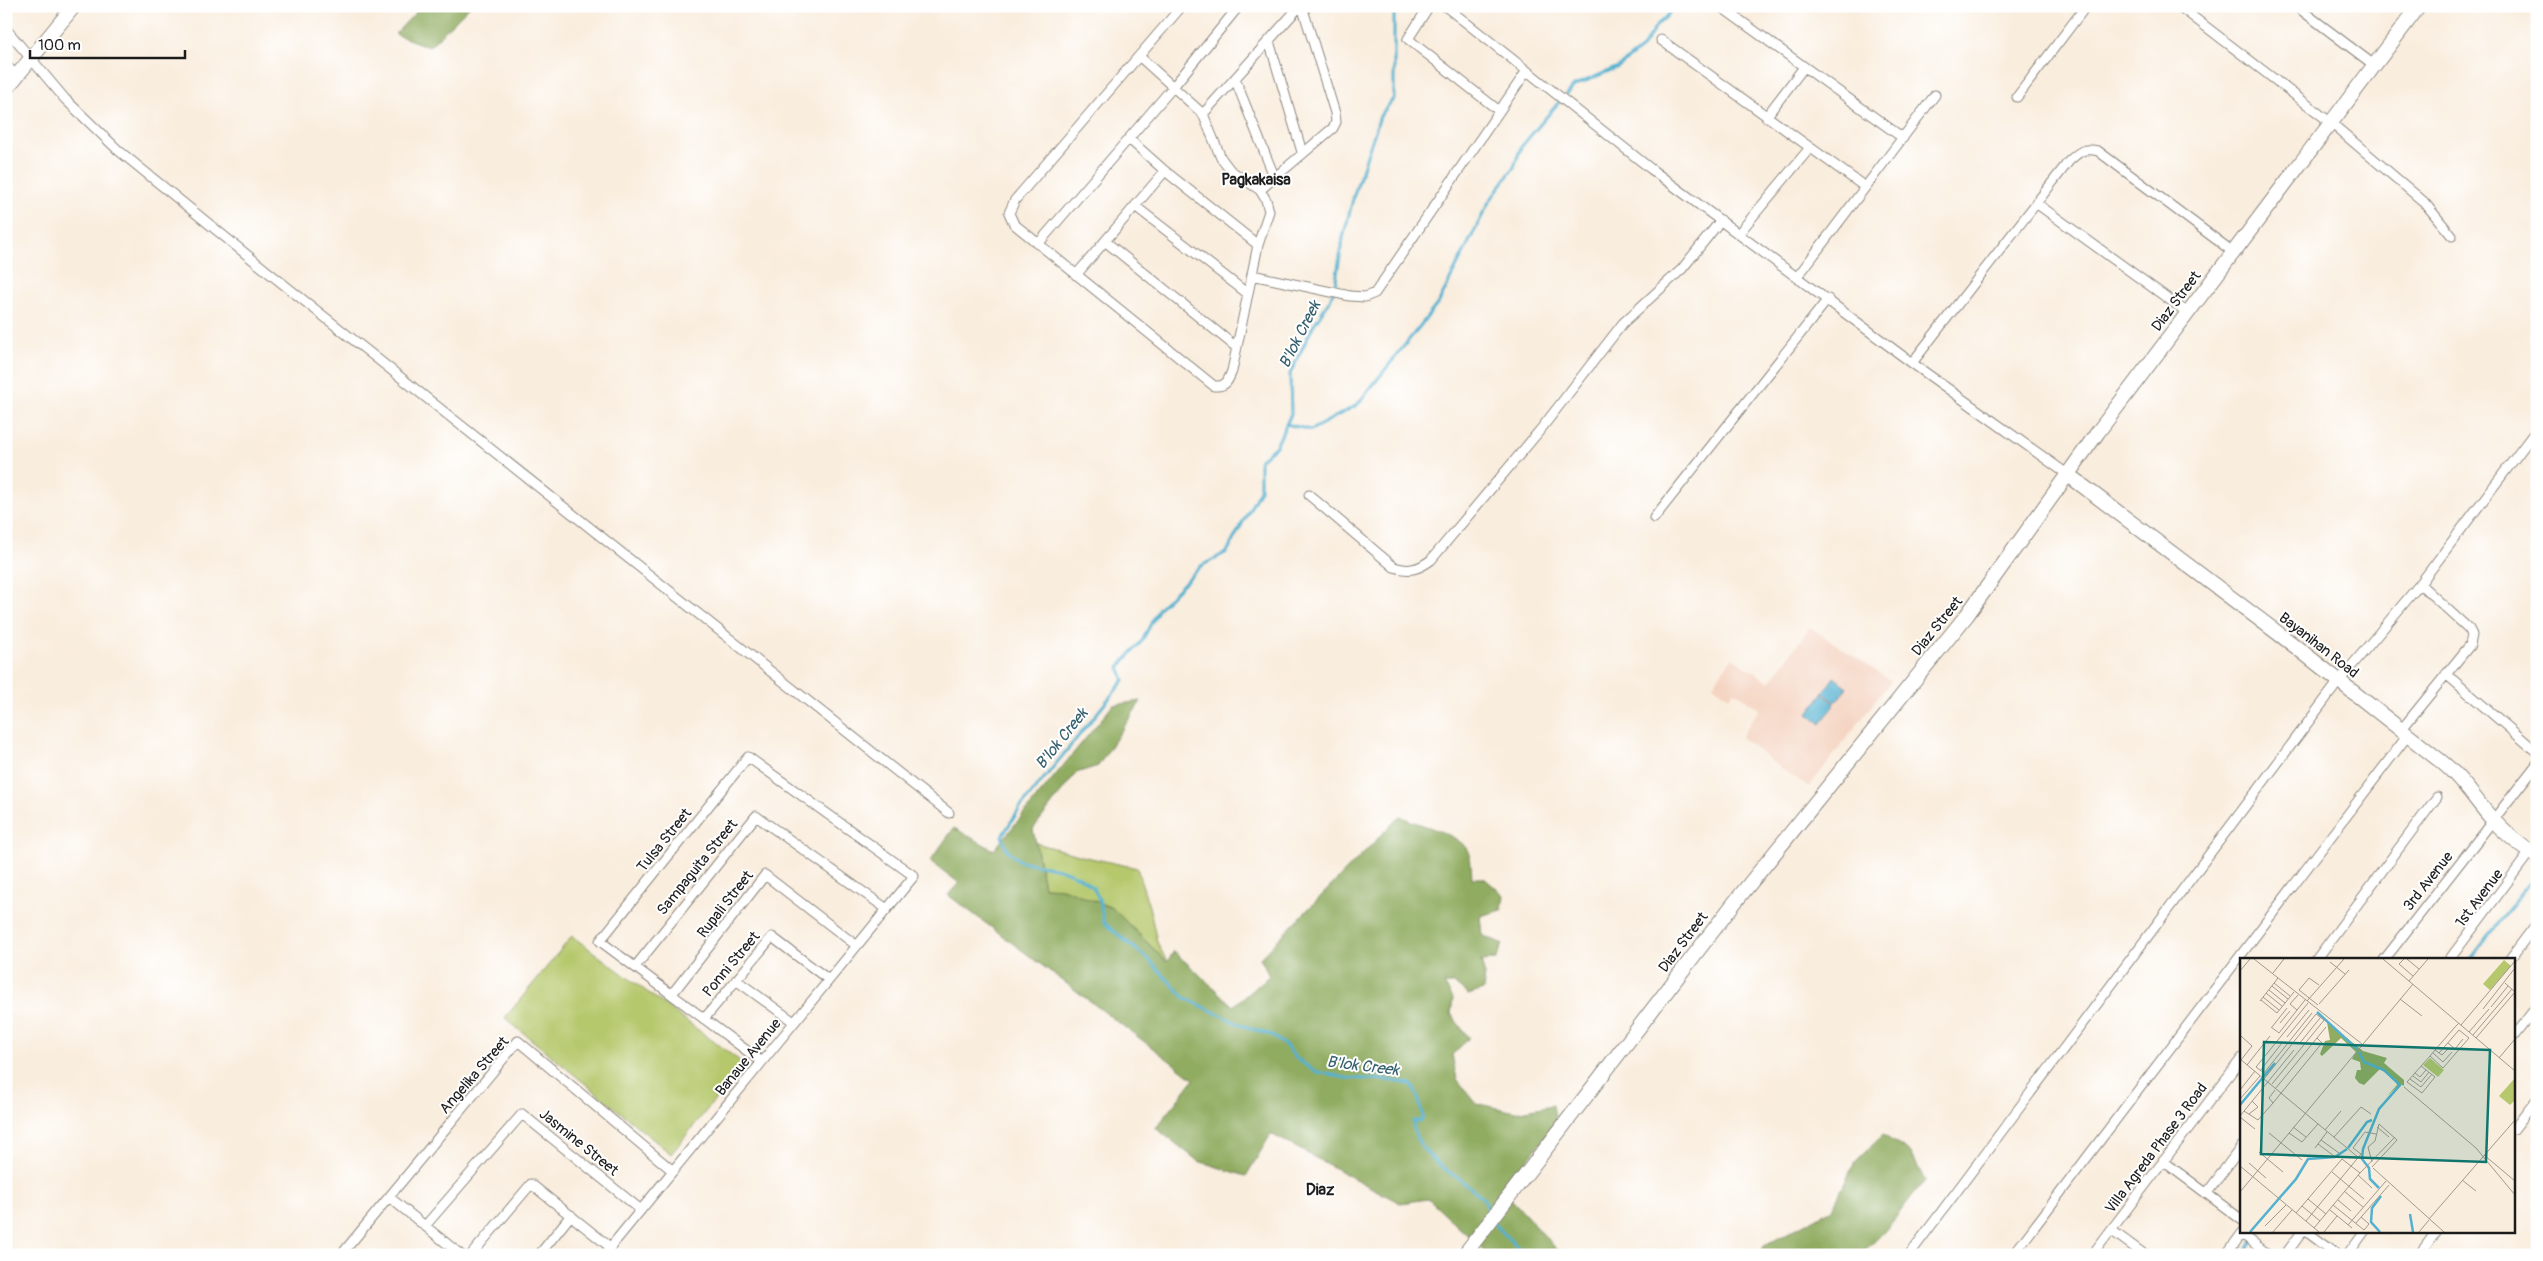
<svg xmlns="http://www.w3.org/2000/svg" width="2543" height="1261" font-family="Pangolin,sans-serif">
<rect width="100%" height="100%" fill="#fff"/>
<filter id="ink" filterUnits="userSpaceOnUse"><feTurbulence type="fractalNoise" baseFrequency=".02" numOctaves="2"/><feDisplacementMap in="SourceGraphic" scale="10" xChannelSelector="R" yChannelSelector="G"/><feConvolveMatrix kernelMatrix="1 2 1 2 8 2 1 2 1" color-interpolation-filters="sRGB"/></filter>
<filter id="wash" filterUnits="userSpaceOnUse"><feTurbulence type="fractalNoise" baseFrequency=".0096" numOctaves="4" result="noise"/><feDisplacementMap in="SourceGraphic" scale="20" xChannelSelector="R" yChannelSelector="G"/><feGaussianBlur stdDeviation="1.12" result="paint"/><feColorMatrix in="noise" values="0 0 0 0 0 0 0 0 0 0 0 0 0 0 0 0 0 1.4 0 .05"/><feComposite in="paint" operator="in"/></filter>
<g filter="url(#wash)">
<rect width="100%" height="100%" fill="#f9eddd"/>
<path fill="#f4d3c0" d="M1810,627L1891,681L1809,787L1783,770L1741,737L1759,709L1734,691L1729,697L1713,685L1732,658L1770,682Z"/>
<path fill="#b5c86c" stroke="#687244" d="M1036,843L1086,857L1137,868L1150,910L1157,942L1167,962L1112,908L1062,888L1044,887Z
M572,936L744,1064L671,1154L505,1018Z"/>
<path fill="#90ac60" stroke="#56643e" d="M422,6H470L429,47L395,34Z
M1141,701L1098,766L1076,773L1033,829L1044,887L1062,888L1112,908L1167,962L1174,951L1233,1006L1269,976L1260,958L1400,816C1417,825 1455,832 1466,848C1472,856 1471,869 1472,878H1484L1504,895L1502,910L1480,916L1482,935L1503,944L1496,960L1481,961L1485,975L1483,990L1468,995L1455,984H1444L1453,998L1451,1014L1469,1038L1452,1055L1457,1079L1476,1103L1515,1112L1553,1105L1556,1124L1503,1190L1562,1255H1489L1428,1199L1400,1203L1271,1134L1246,1176L1198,1161L1156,1128L1194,1079L948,895L959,883L930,861L954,828L994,850L1113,705Z
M1883,1135L1911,1153L1925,1181C1901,1207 1891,1230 1862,1252V1255H1760L1764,1246L1832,1209L1855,1162Z"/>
<path fill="#52b1d0" stroke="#376676" d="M1834,677L1847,687L1836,702L1823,693Z
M1822,694L1835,703L1821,724L1808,714Z"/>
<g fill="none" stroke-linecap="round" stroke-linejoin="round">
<path stroke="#52b1d0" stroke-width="3" d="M1394,6V98L1380,116L1354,195L1343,238L1335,286L1330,300L1313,326L1290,374L1291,414L1276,446L1260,460V490L1227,552L1201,566L1159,608L1142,641L1119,667L1124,680L1020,808L1002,836L1007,850L1020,861L1059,869L1078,876L1093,887L1099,899L1104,923L1149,960L1185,998L1241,1025L1271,1035L1286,1046L1296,1058L1314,1071L1346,1078L1387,1080L1411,1084L1417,1094L1423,1117L1420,1121H1413C1413,1158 1460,1175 1482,1197C1486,1202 1488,1209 1490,1215
M1567,94L1574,86L1618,67L1642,48L1657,25L1678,6
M1286,424L1311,430L1357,405L1439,302L1489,202L1514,167L1521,147L1559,102
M2470,960L2537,874
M1494,1223L1524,1255
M2243,1255L2260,1232"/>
</g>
</g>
<g filter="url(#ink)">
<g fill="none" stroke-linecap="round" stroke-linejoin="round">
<defs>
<path id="street" d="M1429,6L1408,39L1498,110
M1445,6L1651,169L1912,363L2067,474
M1720,6L1903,138
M2179,6L2330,122L2424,202L2452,236
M2296,6L2374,65
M6,29L65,99L118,150L268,272L949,813
M1661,40L1865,187
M1269,41L1302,152
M1140,57L1203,114L1221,158L1230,170L1260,190L1266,200L1269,211L1258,245L1232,371C1228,381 1226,387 1214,386L1014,224L1009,213L1015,200L1182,6
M6,66L17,75
M1235,79L1274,176
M2017,97L2086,6
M1203,114L1300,6
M1766,117L1804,67
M1129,139L1165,171L1258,245
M1260,190L1333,128L1336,122L1335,113L1302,6
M2036,203L2188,313
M1135,206L1248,294
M1739,233L1809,149
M1106,242L1236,347
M1038,244L1173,87L1239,6
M1076,275L1165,171
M1252,275L1350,296L1365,297L1375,293L1526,72
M1798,276L1935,95
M1912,363L2069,161C2079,152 2084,147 2098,151L2233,252
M1309,495L1394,567C1409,572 1419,569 1431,560L1541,429L1623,323L1682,269L1721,220
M1654,518L1828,299
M2420,584L2537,429
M2446,674L2537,752
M2316,960L2437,797
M2384,960L2537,764
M2449,960L2530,852
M2509,960L2537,923
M635,967L756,816L887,909
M736,980L794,1022
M672,994L765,875L857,946
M704,1019L772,937L829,980
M2514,1036L2537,1006
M2514,1129L2537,1099
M2163,1161L2242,1220
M2207,1193L2242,1146
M389,1197L461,1255
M425,1226L522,1114L641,1210
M2111,1230L2145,1255
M2307,1232L2338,1255
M2242,1234L2269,1255
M341,1255L518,1041L673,1171
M471,1255L531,1184L610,1247
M539,1255L571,1215
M604,1255L914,876L748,757L600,941L762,1062
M1909,1255L2339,681L2420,584L2469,629L2472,635L2470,645L2401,730
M2013,1255L2408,735
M2092,1255L2242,1058
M2226,1255L2243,1232
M2285,1255L2302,1232
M2347,1255L2364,1232
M2419,1255L2436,1232"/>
<path id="secondary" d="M6,89L74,6
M2067,474L2291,643L2443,763C2463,779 2475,800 2492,819C2505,833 2520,846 2537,856
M1464,1255L1735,902L1967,615L2098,432L2419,6"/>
</defs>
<use href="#street" stroke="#8a847c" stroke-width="11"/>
<use href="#secondary" stroke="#8a847c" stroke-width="16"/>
<use href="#street" stroke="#fff" stroke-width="9"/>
<use href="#secondary" stroke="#fff" stroke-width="14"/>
</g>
</g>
<g text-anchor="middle" stroke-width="4" stroke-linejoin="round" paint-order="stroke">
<g font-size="15" fill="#1c1c1c" stroke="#fff">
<text transform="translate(2176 301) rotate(-53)" y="5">Diaz Street</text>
<text transform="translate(1937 626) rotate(-51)" y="5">Diaz Street</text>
<text transform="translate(2319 645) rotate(38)" y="5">Bayanihan Road</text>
<text transform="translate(664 840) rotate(-51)" y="5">Tulsa Street</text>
<text transform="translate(697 867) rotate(-51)" y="5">Sampaguita Street</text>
<text transform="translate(2428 881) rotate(-52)" y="5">3rd Avenue</text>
<text transform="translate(2479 898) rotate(-53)" y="5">1st Avenue</text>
<text transform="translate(725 904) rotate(-52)" y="5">Rupali Street</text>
<text transform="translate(1683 942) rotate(-53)" y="5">Diaz Street</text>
<text transform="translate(731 964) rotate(-50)" y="5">Ponni Street</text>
<text transform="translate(748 1057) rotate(-51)" y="5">Banaue Avenue</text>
<text transform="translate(474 1075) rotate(-49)" y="5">Angelika Street</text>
<text transform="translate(579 1142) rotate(39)" y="5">Jasmine Street</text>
<text transform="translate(2156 1148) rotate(-53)" y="5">Villa Agreda Phase 3 Road</text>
</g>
<g font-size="16" font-weight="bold" fill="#1c1c1c" stroke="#fff">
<text x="1256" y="185">Pagkakaisa</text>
<text x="1320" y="1195">Diaz</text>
</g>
<g font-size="16" font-style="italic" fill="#345f6d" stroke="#fff">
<text transform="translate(1299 334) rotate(-63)" y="6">B'lok Creek</text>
<text transform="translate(1061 738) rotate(-51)" y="6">B'lok Creek</text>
<text transform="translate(1363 1065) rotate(7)" y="6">B'lok Creek</text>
</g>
</g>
<g transform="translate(2240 958)">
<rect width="275" height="275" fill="#f9eddd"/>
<path d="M264,2L271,8L250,32L243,26ZM190,100L204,112L198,119L183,107ZM275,120V142L270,147L259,138Z" fill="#b5c86c"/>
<path d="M87,64L123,93L147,100L144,105L164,122V128L160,126L147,138L157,127L156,122L140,111L124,127L119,125L115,120L117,112H121L120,104L112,101L116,94L101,80L82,98L80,96L85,83L90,82Z" fill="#90ac60"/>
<path fill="none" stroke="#52b1d0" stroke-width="2.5" d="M77,54L117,91M119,94L124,104L144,112L160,127L139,151L123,191L122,201L129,210L130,221L139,230M0,147L35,105M108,190L127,164L132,162M170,256L173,274M10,274L56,221L68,201L95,199L107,191M140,274L131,264L132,250L141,238"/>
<path fill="none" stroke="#a19990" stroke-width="1" d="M14,1L122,86M143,1L275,113M164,1L159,6L173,18M167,1L179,11M90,4L105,16M0,13L10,1M33,15L44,1M169,23L188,1M34,25L50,38M32,28L48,41M29,32L45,45M26,35L42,48M23,39L39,52M160,41L182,58M21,42L37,55L54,34M20,43L38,20M67,43L104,1M79,46L109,12M78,47L59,32L69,20L79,27M251,49L268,28M243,51L275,10M57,52L50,46L58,37M40,65L50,53M221,67L275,3M31,69L39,75L65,42M32,69L47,50M229,74L249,51M233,77L272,31M1,78L12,88L1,102M47,79L69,52M236,80L275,34L265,25M208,85L215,91L223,81M59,86L80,60M195,92L202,97L208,91M193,95L203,104L212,94M190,98L203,110L229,80L219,72L199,95M259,100L275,81M0,101L119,200M7,107L30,78M181,108L195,119L182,135L167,124L190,98L195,92L215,69L219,65M16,109L24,115L72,55M16,109L68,45M20,113L42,85M175,115L180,119L186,112M173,118L181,124L189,114M24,121L76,56L84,62M170,121L181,129L192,116M32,126L85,61M164,129L236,190L275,237M35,131L86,69M0,132L15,113M35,132L29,140L33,145L82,85L77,80M0,141L20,118M4,153L18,162L33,145M9,156L18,149L12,143M0,158L54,92M0,159L15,171M53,169L66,179M137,169L149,179M85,172L101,153M29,175L62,202M49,175L62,184L78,166M94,179L121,149L131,156M81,182L99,195M78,186L94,198M75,190L87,174M113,190L125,174L136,176M19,194L43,214M244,197L275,223M132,204L128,189L135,183L139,166L157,182L132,209M9,205L26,220M0,208L79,274M133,210L204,274M92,214L124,241M118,217L132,230M222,222L236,233M104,233L123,249M0,234L173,26M68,241L86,256M98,242L111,253M93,247L124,272L129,266L121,259M62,248L80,263M90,252L112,270M56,255L102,201L120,215M189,261L275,162M66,263L121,196L113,190M116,265L149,227M108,267L146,223M25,268L46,247M74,270L120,215L155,179M33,274L52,252M84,274L97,258M179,274L189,262"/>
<path fill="#0f766e" fill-opacity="0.15" stroke="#0f766e" stroke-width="2.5" d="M24,84L250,92L246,204L21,196Z"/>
<rect width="275" height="275" fill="none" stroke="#1c1c1c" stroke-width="2.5"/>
</g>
<rect width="2543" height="1261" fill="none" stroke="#fff" stroke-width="25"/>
<path d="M30 50v8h155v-8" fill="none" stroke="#1c1c1c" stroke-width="2.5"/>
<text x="38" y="50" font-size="15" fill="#1c1c1c" stroke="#ffffff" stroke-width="4" paint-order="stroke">100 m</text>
</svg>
